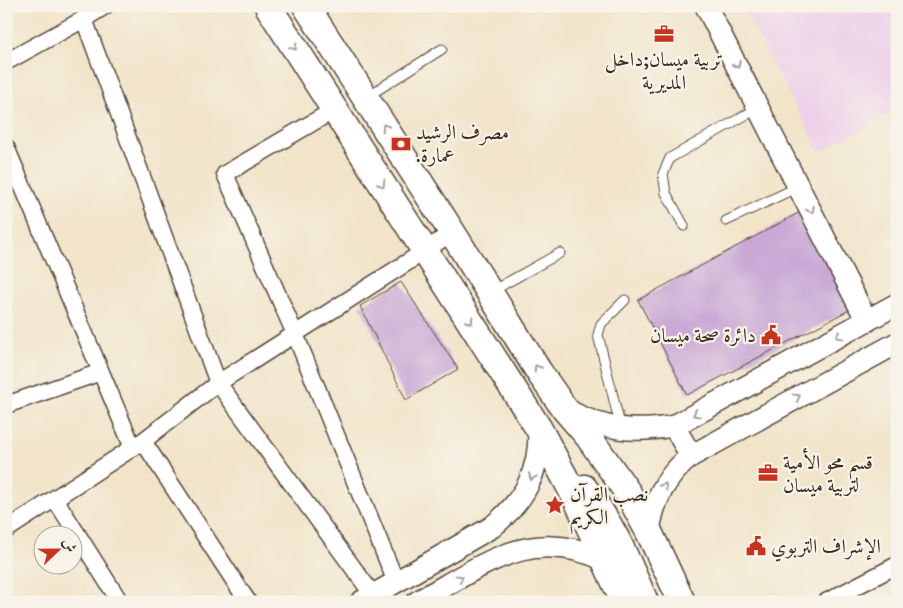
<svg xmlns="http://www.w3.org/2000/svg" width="903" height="608" font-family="'IM FELL DW Pica',Amiri,serif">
<rect width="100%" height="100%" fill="#f7f3e8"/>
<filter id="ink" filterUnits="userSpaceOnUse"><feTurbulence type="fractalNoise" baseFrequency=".02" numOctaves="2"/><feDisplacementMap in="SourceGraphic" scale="10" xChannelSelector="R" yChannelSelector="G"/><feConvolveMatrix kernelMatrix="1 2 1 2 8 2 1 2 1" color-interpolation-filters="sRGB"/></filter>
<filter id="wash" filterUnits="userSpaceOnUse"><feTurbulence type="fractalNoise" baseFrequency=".0096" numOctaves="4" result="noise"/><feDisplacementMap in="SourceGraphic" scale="20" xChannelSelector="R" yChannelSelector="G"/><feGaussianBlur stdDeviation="1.12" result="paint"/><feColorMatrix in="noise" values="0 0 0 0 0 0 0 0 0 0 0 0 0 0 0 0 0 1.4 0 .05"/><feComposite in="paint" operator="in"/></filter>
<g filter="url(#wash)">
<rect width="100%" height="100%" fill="#f1e4c9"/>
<path fill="#edd1e9" d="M741,6H897V110L820,152Z"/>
<g id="blocks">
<path fill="#c9a8d5" d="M802,211L851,309L687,395L638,300Z
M401,282L458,369L406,400L360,306Z"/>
</g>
</g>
<g filter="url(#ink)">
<use href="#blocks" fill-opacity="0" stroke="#564638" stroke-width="1"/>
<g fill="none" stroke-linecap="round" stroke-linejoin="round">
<defs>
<path id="service" d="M368,96L442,49
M726,221L798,187
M684,226L666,193L663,174L670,158L758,108
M492,291L560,253
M621,429L598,335L601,324L625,300"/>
<path id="minor" d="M84,19L218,383L373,595
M6,62L84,19L105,6
M334,110L225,174L295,334L396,582
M6,147L133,448
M6,405L101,372
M143,441L248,602
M55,499L120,602
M6,530L143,441L218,383L425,251L452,232
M826,602L897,565"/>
<path id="tertiary" d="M706,6L867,321
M567,410C605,430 632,433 674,426L897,304
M674,426L691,456
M649,532C653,500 666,476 691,456L897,343
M361,602L492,527C525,500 540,472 539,429
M417,602C482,566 529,525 605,560"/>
<path id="primary" d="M268,6L539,429L579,504L624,602
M306,6L452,232L539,372L564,408L588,436L628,493L649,532L682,602
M584,488C612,524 627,560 645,602"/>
</defs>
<use href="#service" stroke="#564638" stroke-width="11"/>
<use href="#minor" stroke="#564638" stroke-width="19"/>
<use href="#tertiary" stroke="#564638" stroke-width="24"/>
<use href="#primary" stroke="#564638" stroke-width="29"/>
<use href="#service" stroke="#fff" stroke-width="9"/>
<use href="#minor" stroke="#fff" stroke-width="16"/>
<use href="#tertiary" stroke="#fff" stroke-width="21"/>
<use href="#primary" stroke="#fff" stroke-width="26"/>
</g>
<defs><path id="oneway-chevron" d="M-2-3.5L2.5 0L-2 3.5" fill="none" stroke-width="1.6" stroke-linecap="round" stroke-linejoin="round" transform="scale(1.25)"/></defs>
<g stroke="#a79f9a">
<use href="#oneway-chevron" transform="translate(294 47) rotate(58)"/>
<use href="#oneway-chevron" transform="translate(737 65) rotate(63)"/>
<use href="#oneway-chevron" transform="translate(385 127) rotate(-123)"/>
<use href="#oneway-chevron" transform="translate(382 184) rotate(57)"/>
<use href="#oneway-chevron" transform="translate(811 210) rotate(63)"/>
<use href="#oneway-chevron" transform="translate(470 321) rotate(57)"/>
<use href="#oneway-chevron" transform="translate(839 336) rotate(151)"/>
<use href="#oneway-chevron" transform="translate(537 368) rotate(-122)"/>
<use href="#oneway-chevron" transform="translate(797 397) rotate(-29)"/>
<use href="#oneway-chevron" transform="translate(696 414) rotate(151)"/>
<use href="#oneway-chevron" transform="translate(532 477) rotate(111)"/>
<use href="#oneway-chevron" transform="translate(664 486) rotate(-58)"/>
<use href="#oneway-chevron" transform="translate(460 578) rotate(-29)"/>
</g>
</g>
<defs>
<symbol id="office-bare" viewBox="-9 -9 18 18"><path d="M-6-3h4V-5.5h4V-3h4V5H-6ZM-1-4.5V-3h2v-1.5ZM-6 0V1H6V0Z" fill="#c8321e" stroke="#f7f3e8" stroke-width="2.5" paint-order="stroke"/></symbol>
<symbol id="bank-bare" viewBox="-9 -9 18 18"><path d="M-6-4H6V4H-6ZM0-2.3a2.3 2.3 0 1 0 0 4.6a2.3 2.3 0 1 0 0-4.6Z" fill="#c8321e" stroke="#f7f3e8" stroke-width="2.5" paint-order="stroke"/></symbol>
<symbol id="civic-bare" viewBox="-9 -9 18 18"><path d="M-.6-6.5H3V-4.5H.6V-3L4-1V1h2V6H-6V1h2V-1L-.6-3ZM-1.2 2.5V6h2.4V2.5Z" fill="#c8321e" stroke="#f7f3e8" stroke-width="2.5" paint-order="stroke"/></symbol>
<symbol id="sight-bare" viewBox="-9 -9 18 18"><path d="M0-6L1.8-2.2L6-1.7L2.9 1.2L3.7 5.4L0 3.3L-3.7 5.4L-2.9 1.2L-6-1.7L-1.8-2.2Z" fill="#c8321e" stroke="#f7f3e8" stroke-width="2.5" paint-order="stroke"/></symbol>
</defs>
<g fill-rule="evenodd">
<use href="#office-bare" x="650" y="20" width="28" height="28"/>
<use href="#bank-bare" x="387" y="130" width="28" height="28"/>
<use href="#civic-bare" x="757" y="321" width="28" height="28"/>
<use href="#office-bare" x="754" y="459" width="28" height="28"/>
<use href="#sight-bare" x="541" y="491" width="28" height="28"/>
<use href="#civic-bare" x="742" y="532" width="28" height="28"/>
</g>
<g text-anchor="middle" stroke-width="4.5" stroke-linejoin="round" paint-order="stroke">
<g font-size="20" fill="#3b2a1e" stroke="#f7f3e8" text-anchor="start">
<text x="664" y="66" text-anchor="middle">تربية ميسان;داخل<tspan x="664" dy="23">المديرية</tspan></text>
<text x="416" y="139">مصرف الرشيد<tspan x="416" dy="23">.عمارة</tspan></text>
<text x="756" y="342" text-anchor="end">دائرة صحة ميسان</text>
<text x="783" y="469">قسم محو الأمية<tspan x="783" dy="23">لتربية ميسان</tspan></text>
<text x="570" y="501">نصب القرآن<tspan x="570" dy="23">الكريم</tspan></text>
<text x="771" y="553">الإشراف التربوي</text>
</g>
</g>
<rect width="903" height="608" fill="none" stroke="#f7f3e8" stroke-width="25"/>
<g transform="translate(58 550) rotate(68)"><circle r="24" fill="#f7f3e8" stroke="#aca397"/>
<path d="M0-4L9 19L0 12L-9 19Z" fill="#c8321e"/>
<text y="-8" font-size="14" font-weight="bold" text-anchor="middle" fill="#3b2a1e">ش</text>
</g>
</svg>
